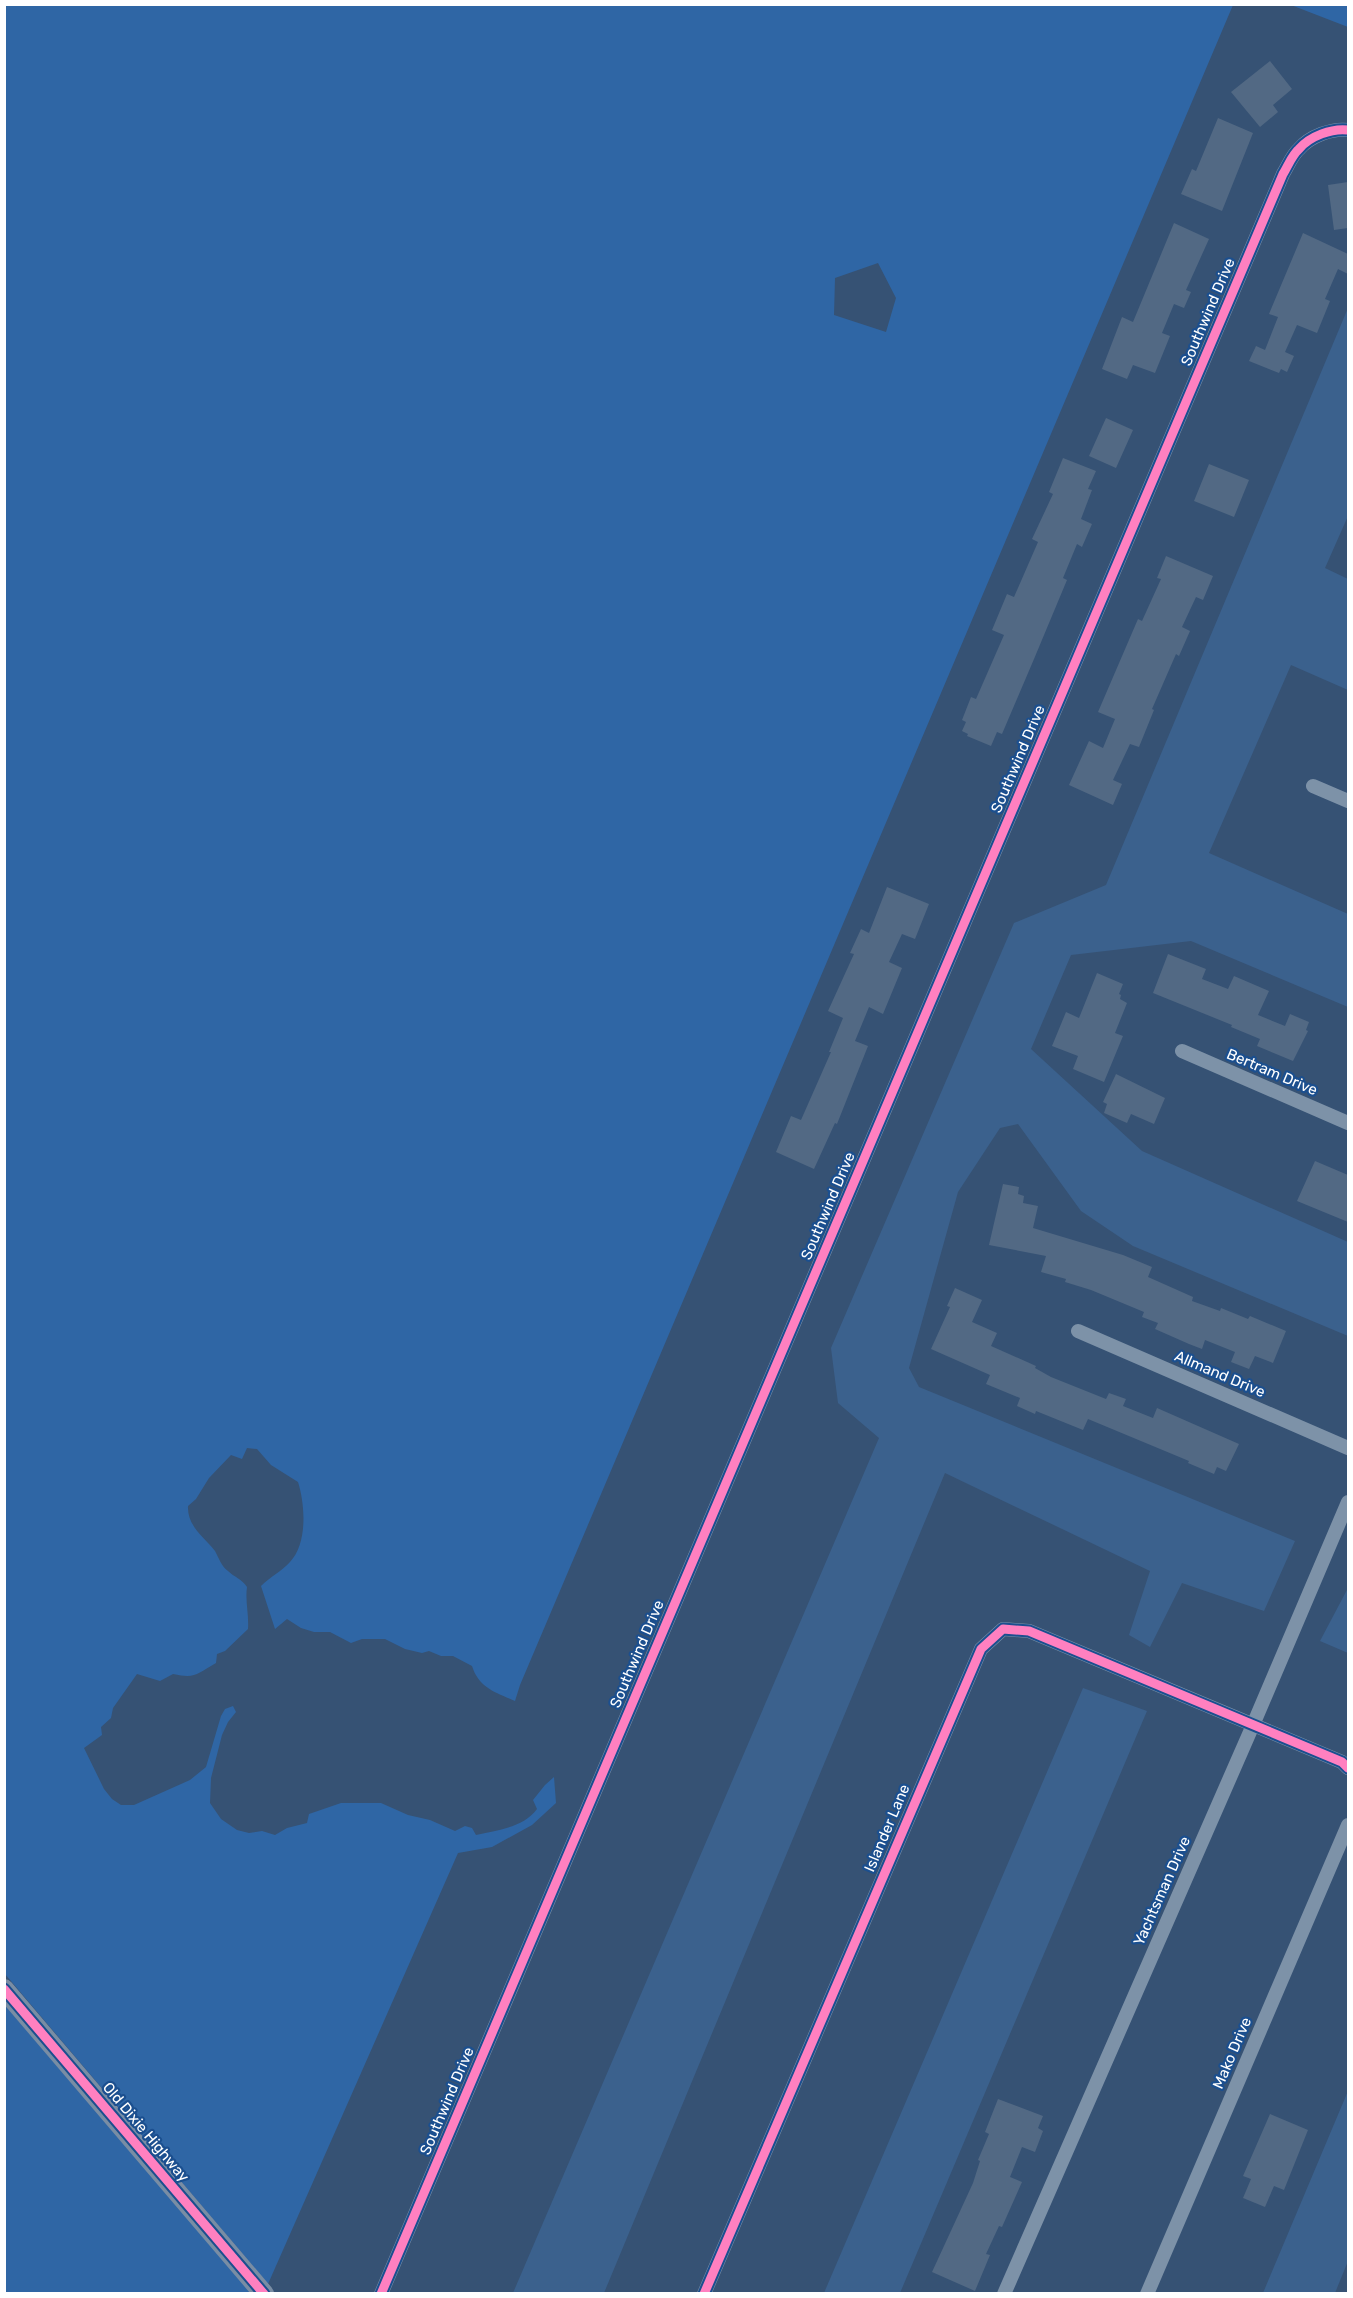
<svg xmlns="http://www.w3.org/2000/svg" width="1353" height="2298" font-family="Rubik,sans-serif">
<rect width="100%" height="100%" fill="#365274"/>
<path fill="#2f66a5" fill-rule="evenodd" d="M4,5H1233L520,1685L515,1701C495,1692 479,1688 472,1666L453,1656H441L429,1651L422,1653L405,1649L385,1639H362L351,1643L330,1632H314L301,1628L287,1619L275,1629L261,1586C270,1577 282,1571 290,1562C308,1543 305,1504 298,1482L271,1465L257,1449L247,1448L242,1459L231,1455L209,1478L196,1499L188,1506C187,1526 204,1537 215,1551C219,1558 221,1566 228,1571C234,1577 242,1579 247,1587C245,1601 249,1614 248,1629L225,1651L217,1654L216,1663C196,1674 196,1679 173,1674L160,1681L137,1674L113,1708L111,1718L101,1727L102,1735L84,1748L104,1789L112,1799L121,1805H134L190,1780L206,1767L221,1716L225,1709L233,1706L236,1712L228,1722L222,1735L211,1778L210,1803L221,1819L237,1830L249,1833L262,1831L275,1835L287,1828L307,1823L309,1814L341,1803H381L408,1815L430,1820L455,1831L465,1826L472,1828L476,1835C497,1830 523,1828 537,1809L533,1800L545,1785L554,1777L556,1803L532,1825L492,1847L458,1853L268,2284L5,1974ZM878,263L896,298L886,332L834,315L835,278Z
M1291,5H1348V27Z
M4,2004L252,2293H5Z"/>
<path fill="#3b618d" d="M1348,308V516L1325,568L1348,579V690L1291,665L1209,853L1348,914V1007L1191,941L1071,955L1031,1049L1142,1151L1348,1242V1336L1133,1246L1081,1211L1018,1124L1000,1128L958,1192L909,1368L919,1387L1295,1541L1264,1611L1182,1583L1150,1647L1129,1635L1150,1571L945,1473L604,2293H513L879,1438L838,1403L831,1348L1014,923L1106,885Z
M1348,1588V1653L1320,1641Z
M1083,1688L1147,1711L900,2293H824Z
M1348,2091V2261L1335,2293H1263Z"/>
<path fill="#526984" d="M1270,61L1292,89L1273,105L1278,112L1260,127L1231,92Z
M1218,118L1253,133L1222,211L1181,194L1192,169L1196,171Z
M1348,182V228L1334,230L1328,185Z
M1174,223L1209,239L1186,290L1191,292L1184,308L1174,304L1162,333L1170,336L1155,373L1133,365L1127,379L1102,369L1122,317L1133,322Z
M1303,233L1348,254V274L1338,269L1325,299L1330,301L1317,333L1297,325L1285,352L1294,356L1287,372L1281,369L1279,373L1249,361L1256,346L1265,350L1278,317L1269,314Z
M1106,418L1133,430L1116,468L1089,456Z
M1063,458L1096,471L1088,489L1092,490L1081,519L1092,524L1082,547L1077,544L1063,578L1067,580L1034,659L1002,734L997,732L991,746L967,736L968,734L962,731L966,722L962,720L971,697L976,699L1004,635L992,630L1007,594L1014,597L1038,542L1032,539L1053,494L1049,492Z
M1209,464L1249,480L1234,517L1194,501Z
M1166,556L1213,576L1203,600L1196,597L1182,627L1190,631L1179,656L1176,654L1152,709L1154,710L1139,747L1130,744L1113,780L1122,784L1113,805L1069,785L1089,741L1103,748L1115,719L1098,712L1138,619L1142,621L1161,579L1157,578Z
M887,887L929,904L915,939L902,934L889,962L902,968L883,1014L869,1007L855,1041L868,1046L837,1124L835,1123L814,1169L776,1152L791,1116L801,1120L831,1052H829L843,1018L828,1011L854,954L850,953L861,929L869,933Z
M1168,954L1206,969L1202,979L1228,989L1234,976L1269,991L1258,1015L1285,1026L1290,1014L1309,1022L1306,1030L1308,1031L1293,1061L1257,1046L1260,1039L1231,1027L1232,1025L1153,993Z
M1097,973L1123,984L1119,994L1121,995L1120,999L1127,1003L1115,1033L1123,1036L1104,1082L1073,1069L1078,1056L1052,1046L1066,1012L1079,1018Z
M1116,1074L1165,1098L1154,1124L1131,1114L1127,1123L1104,1113L1107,1104L1103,1102Z
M1315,1161L1348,1175V1222L1297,1201Z
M1003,1184L1019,1187L1018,1194L1024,1196L1023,1203L1038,1206L1033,1228L1123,1255L1152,1267L1148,1277L1193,1297L1192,1301L1220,1311L1221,1308L1248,1319L1250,1316L1286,1331L1273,1363L1255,1356L1249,1369L1231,1362L1235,1352L1205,1340L1202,1349L1189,1344L1155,1329L1158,1323L1142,1317L1144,1312L1091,1290L1065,1282L1066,1279L1041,1272L1046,1256L989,1245Z
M955,1288L982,1300L972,1322L997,1333L991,1346L1036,1366L1035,1368L1051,1377L1106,1399L1109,1393L1126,1399L1123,1406L1153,1418L1157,1408L1239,1444L1226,1471L1217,1467L1214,1474L1188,1463L1189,1461L1088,1419L1083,1430L1036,1411L1035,1414L1017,1406L1020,1398L986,1384L990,1375L931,1349L950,1307L947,1306Z
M998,2099L1043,2116L1038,2128L1043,2131L1035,2152L1022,2147L1010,2177L1022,2182L1002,2227L999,2226L986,2254L990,2255L975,2291L932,2272L973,2183L980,2161L978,2160L989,2134L985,2132Z
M1270,2114L1308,2130L1284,2190L1274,2186L1265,2207L1243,2198L1251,2179L1243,2176Z"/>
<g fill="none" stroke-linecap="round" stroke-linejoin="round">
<path stroke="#7d92a8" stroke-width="14" d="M1313,786L1348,801
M1182,1051L1348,1123
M1078,1331L1348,1448
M381,2294L1283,174C1288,166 1292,155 1299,149C1310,136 1332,128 1348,130
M704,2294L981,1649L1003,1629L1029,1631L1342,1762L1348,1768
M1004,2294L1253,1725L1348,1502
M1147,2294L1348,1825"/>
<path stroke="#798da4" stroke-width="20" d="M4,1989L264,2294"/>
<defs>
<path id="cycleway" d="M4,1989L264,2294
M381,2294L1283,174C1288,166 1292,155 1299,149C1310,136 1332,128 1348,130
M704,2294L981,1649L1003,1629L1029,1631L1342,1762L1348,1768"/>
</defs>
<use href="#cycleway" stroke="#1b4f8f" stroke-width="13"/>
<use href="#cycleway" stroke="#ff80c0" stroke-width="9"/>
</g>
<g text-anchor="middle" stroke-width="4.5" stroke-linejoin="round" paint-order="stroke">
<g font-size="15" fill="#fff" stroke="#1b4f8f">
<text transform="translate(1208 312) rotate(-67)" y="5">Southwind Drive</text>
<text transform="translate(1018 759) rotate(-67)" y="5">Southwind Drive</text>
<text transform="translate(1272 1072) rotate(23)" y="5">Bertram Drive</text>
<text transform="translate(828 1206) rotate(-67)" y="5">Southwind Drive</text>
<text transform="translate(1220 1374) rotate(23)" y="5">Allmand Drive</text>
<text transform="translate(637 1654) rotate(-67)" y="5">Southwind Drive</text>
<text transform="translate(887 1828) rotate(-67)" y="5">Islander Lane</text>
<text transform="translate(1162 1891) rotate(-66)" y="5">Yachtsman Drive</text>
<text transform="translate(1232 2053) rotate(-67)" y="5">Mako Drive</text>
<text transform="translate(447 2101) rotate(-67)" y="5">Southwind Drive</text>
<text transform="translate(146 2132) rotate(50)" y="5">Old Dixie Highway</text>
</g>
</g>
<rect width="1353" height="2298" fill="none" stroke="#ffffff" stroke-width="12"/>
</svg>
